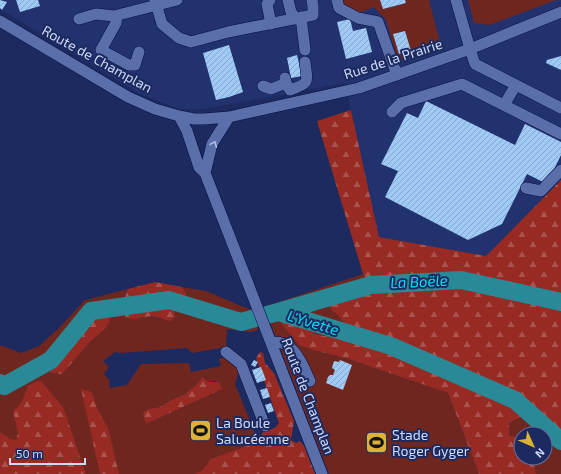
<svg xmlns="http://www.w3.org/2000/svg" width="561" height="474" font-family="'Exo 2',sans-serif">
<defs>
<pattern id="forest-firs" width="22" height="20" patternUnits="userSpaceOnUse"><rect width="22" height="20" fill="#972a22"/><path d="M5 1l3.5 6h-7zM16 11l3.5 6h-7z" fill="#a9524e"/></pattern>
<pattern id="building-hatch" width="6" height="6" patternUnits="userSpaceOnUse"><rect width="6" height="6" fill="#9fcaf5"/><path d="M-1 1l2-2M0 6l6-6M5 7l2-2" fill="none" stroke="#87a8ca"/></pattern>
</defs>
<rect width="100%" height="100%" fill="#1c2a5f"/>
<path fill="#22326e" d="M0,0H561V180L486,256L379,237L345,83L204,109H179L140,94L0,9Z"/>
<path fill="#6f261f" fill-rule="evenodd" d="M343,0H380L383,9L406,3L405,0H429L439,38L434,46L402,60L397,57L386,20L374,7L359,13L344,4ZM405,31L410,50L399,54L394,34Z
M468,0H556L489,25L474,23Z
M363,274L375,294L331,310L337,314L345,324L339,336C325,337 310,336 302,322C300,318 299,315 295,312L288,314L282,319L299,345L313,350L345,358L448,393L479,474H329L264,307Z
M182,287L206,291L251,310L258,330L251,332L227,329L226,347L192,353L187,348L120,353L115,352L103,361L109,367L104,374L109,379L110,388L127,385L141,364L189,363L191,372L221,366L219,359L227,356L239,370L235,384L257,438L255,443L210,459L206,466L201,471L193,474H0V345L21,353L39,346L60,327L85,300L128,289L124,297L123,312L136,319L151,316L160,319L175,317L174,308L176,301L187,295ZM90,315L105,329L91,341L62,374L49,373L76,333ZM202,377L209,382L216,381L221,389L146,424L143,416L148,409L160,407L171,400L185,394L197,384Z
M521,417L561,445V474H536L533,458H545V434H521V437L509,436V423Z"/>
<path fill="url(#forest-firs)" d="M351,110L379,237L486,256L561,180V445L521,417L509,423V436L521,437V458H533L536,474H479L448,393L345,358L313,350L299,345L281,323C283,315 288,313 295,312C299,315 300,318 302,322C310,336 325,337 338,336L345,324L337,314L331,310L329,302L375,294L363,274L317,121Z
M155,282L182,287L187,295L176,302L174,308L175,317L170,321L151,316L136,319L126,318C121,309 124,298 128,289Z
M103,311H107L110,315L109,323L105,329L91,341L62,374L49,373L76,333L90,315Z
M260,352L263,353L265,363L274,373L294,421L291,440L296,443L300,441L304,446L315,474H193L201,471L206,466L210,459L255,443L264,431L275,428L279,423L256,358Z
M202,377L209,382H219L222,389L146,424L143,416L144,412L148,409L160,407L171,400L185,394L197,384Z
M41,381L63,407L86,474H0V432L10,439L16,440L18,433L13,411C16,408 20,405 22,401C28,389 25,384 41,381Z
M81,389L89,391L92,393L97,408L108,428L119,474H100Z"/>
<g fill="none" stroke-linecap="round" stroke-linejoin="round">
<path stroke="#298996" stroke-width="18" d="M278,312L391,346L515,400L561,441
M0,383L4,386L51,360L91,311L169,300L241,322L278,312L371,285L461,280L561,302"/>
</g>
<path fill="url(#building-hatch)" d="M0,0L7,2L2,10L0,8Z
M16,0H38L40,6L20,12Z
M380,0H405L406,3L383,9Z
M350,19L353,31L366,28L372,52L346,59L337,22Z
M405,31L411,51L399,54L393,34Z
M229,45L243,92L229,97L216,100L203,53Z
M297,55L302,76L291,78L287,58Z
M561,56V70L546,63L547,60Z
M426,101L515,145L525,124L561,142V155L547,184L527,174L502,224L468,240L385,197L398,171L381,164L407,113L418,118Z
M254,360L258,362L255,367L251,365Z
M340,360L352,365L343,390L326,383L328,377L330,375H333L335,370L332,368L334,361L339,362Z
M261,367L266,380L257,383L252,370Z
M267,388L270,397L263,399L260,390Z
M271,403L274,411L268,413L265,405Z"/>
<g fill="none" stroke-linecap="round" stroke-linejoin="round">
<defs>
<path id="minor" d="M155,0L162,24L179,38L191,42L228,32L313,15V6L312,0
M270,0L267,4L271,24
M288,0L291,12L296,19
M337,0L339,8L358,18L378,22L397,75
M456,0L470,49L475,64L561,108
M117,16L116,23L101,50L129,65H135L139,52
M301,17L305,50
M79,19L96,14L114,16L177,0
M0,21L128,97L155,109L179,116L194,119H204L229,117L359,88L470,49L561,12
M286,83L290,90C311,83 307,82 305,62
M263,86L271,89L286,83L285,78
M504,105L516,85
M392,112L401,103L462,84L561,134
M179,116L187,131L199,167L205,173L322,474
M205,173L212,144L229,117
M526,188L541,191L561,170
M271,343C293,337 303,366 310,381
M226,352L241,364L265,426"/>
</defs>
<use href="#minor" stroke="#070f42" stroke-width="12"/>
<use href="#minor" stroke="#5a6faa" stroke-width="11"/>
</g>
<defs><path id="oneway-chevron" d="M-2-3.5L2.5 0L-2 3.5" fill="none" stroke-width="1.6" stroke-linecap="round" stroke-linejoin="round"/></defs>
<use stroke="#b0bfe7" href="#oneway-chevron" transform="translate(214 144) rotate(-66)"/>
<defs>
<symbol id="stadium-square" viewBox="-11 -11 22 22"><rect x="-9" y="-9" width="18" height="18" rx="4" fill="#ddb133" stroke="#1c2a5f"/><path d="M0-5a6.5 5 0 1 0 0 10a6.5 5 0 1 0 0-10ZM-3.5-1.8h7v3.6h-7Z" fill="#111"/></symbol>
</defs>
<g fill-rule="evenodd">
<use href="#stadium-square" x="188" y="418" width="25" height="25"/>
<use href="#stadium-square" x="364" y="430" width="25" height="25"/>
</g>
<g text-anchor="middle" stroke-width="4" stroke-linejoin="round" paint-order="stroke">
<g font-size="14" fill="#cddafb" stroke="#1c2a5f">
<text transform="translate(97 59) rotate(29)" y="5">Route de Champlan</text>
<text transform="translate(393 59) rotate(-18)" y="5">Rue de la Prairie</text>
<text transform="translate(308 396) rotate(69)" y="5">Route de Champlan</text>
</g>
<g font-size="14" fill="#cddafb" stroke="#1c2a5f" text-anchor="start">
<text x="216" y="428">La Boule<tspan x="216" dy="16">Salucéenne</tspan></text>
<text x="392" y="440">Stade<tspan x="392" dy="16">Roger Gyger</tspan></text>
</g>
<g font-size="15" font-style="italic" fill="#04ddf5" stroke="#1c2a5f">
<text transform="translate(419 282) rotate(-3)" y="5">La Boële</text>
<text transform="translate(313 323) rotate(17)" y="5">L'Yvette</text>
</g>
</g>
<g transform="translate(533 446) rotate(135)"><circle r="19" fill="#1c2a5f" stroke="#63709d"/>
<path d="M0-3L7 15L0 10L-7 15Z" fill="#ddb133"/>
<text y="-6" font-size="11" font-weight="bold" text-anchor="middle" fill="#cddafb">N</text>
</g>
<path d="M10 458v6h75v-6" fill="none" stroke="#cddafb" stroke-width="2"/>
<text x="16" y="458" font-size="12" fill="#cddafb" stroke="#1c2a5f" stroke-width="3" paint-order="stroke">50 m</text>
</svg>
